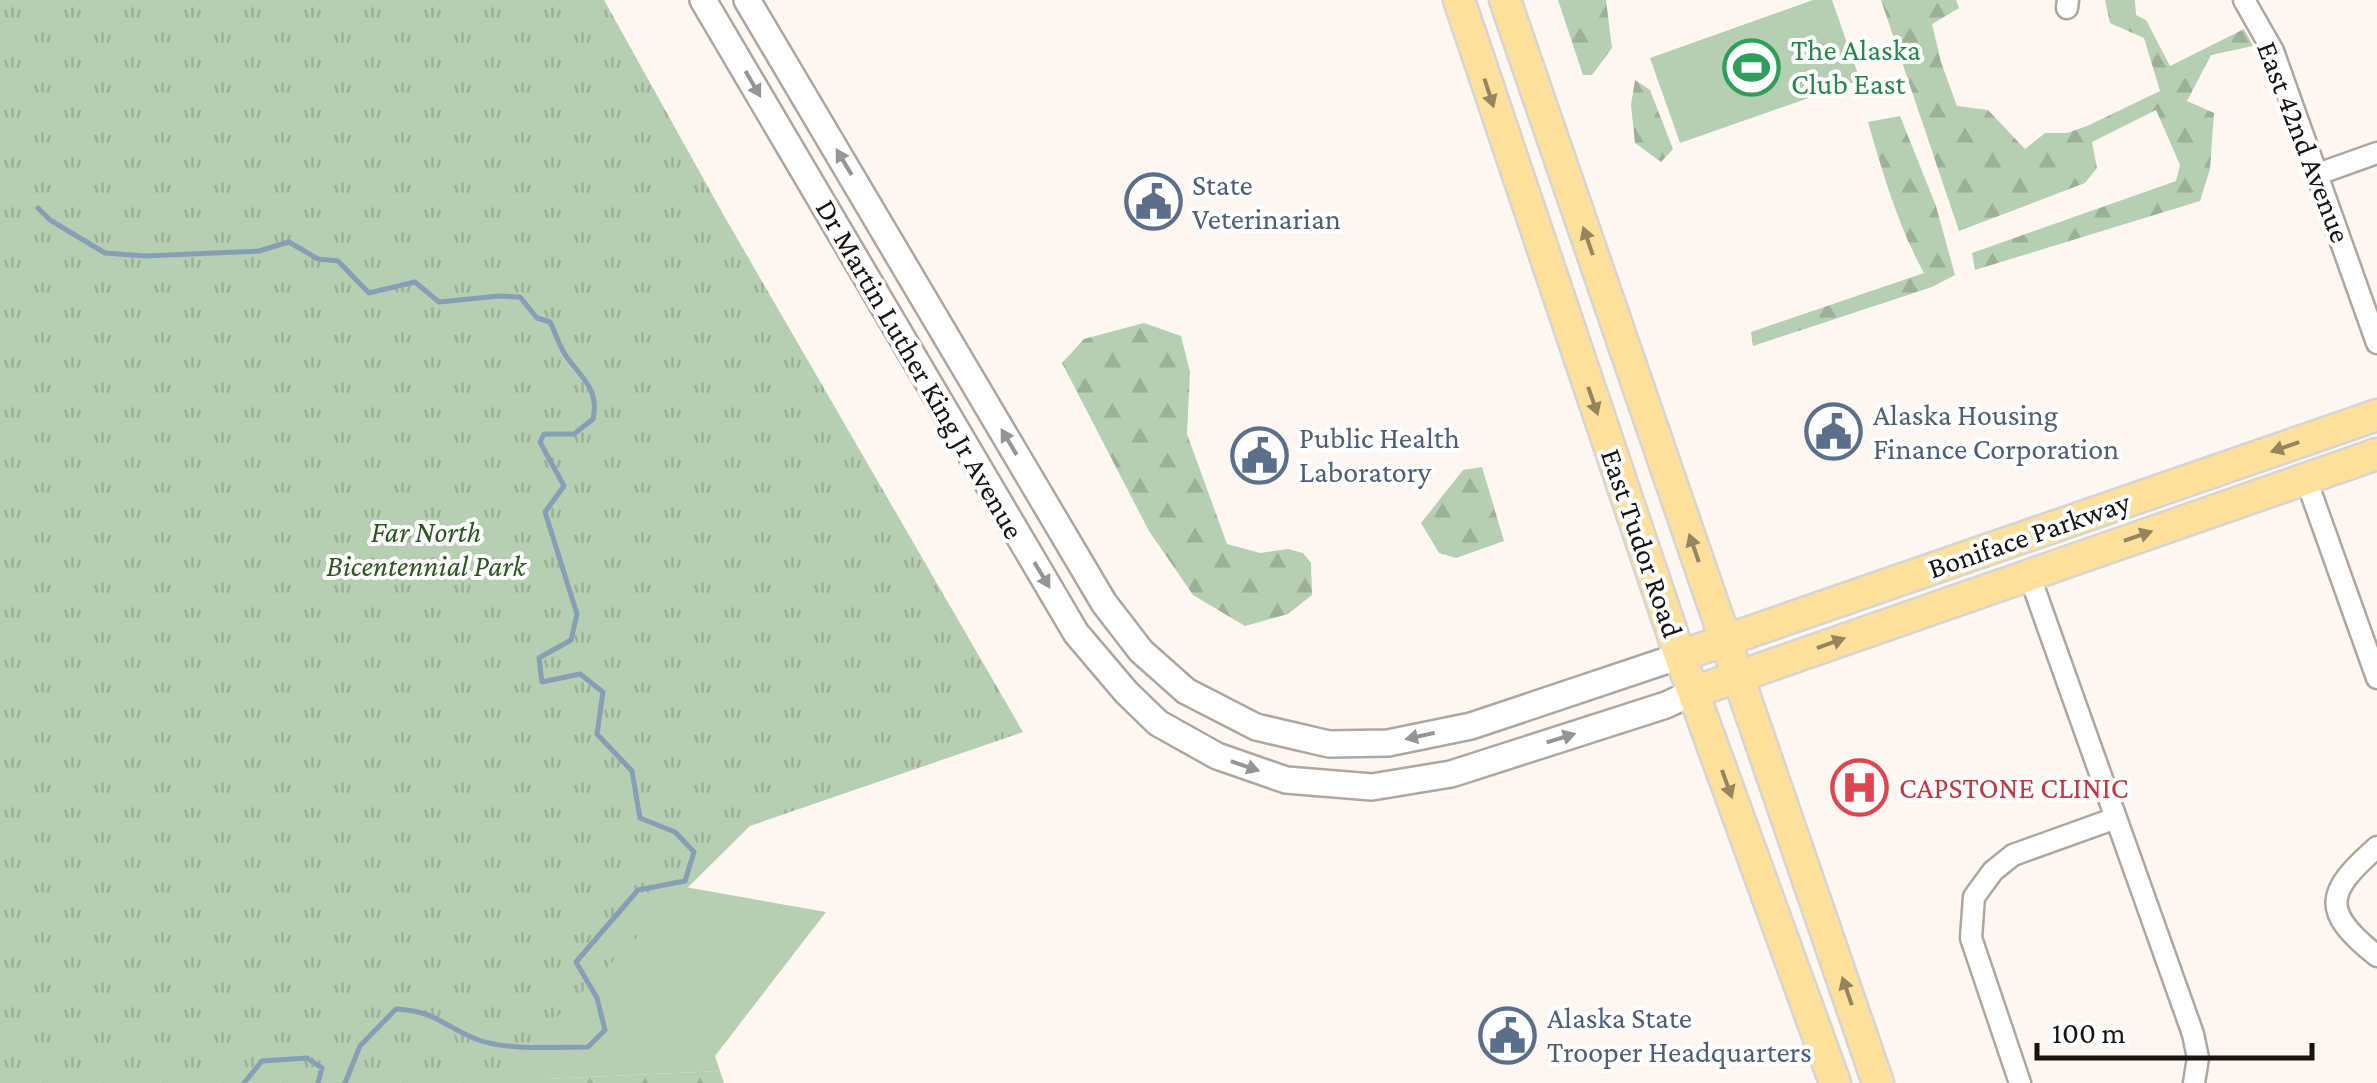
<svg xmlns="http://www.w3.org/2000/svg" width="2377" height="1083" font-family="'Crimson Pro',serif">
<defs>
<pattern id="forest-firs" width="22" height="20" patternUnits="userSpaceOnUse" patternTransform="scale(2.5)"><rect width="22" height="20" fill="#b6ceb1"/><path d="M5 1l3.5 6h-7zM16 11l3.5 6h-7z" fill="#9cb097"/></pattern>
<pattern id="park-tufts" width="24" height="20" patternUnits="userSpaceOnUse" patternTransform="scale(2.5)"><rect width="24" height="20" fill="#b6ceb1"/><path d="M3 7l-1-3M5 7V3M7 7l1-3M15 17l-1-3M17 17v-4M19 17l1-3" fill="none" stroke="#9cb097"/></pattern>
</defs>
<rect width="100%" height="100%" fill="#fef7f1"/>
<path fill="#b6ceb1" d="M1813,0H1832L1860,80L1680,143L1650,58Z
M567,866L826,912L715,1056L720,1071L545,1079L544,1083H124Z"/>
<path fill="url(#forest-firs)" d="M1558,0H1606L1612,48L1592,75H1583Z
M1881,0H1956L1959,8L1932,24L1941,62L1957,106L1988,110L2025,149L2045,133H2067L2087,126L2160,91L2144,38L2110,23L2105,0H2135L2136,15L2146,20L2170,66L2244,29L2253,46L2211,55L2187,101L2214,113L2210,169L2200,201L1975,270L1972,253L2176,181L2180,165L2156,110L2092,142L2097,168L2085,183L1959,231Z
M1635,80L1650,90L1673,149L1661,162L1635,143L1631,105Z
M1900,116L1936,206L1955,275L1932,287L1753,346L1751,332L1924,273C1898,226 1883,174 1868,122Z
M1144,323L1181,336L1190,372L1187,434L1227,544L1260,553L1288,549L1303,553L1311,563L1312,595L1288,614L1245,626L1193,595L1149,531L1062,363L1084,339Z
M1482,467L1504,541L1456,558L1439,553L1421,523L1463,470Z
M720,1071L724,1083H544V1079Z"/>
<path fill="url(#park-tufts)" d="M0,0H604L723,214L1023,732L750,826L490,1083H0Z"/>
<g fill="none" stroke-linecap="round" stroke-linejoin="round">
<path stroke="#869fb7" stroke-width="5" d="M38,208L50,220L105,253L145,256L259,251L289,242L318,259L338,261L369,293L415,282L439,302L499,296L520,297L537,318L550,322C556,333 560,350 569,360C585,381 599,391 593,419L574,434H544L540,442L564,486L545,512L577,614L571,640L539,658L542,682L580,674L603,692L597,734L632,771L640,818L675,832L694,852L685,881L638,890L576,962L597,998L605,1030L588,1047C556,1047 506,1051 476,1039C443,1026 436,1011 396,1009L360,1046L345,1083
M244,1083L262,1061L307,1058L322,1068L318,1083"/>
<defs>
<path id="minor" d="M2244,0L2273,51L2377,343
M2067,8L2068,0
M2318,174L2377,153
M2306,479L2377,678
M2029,574L2193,1034L2198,1058L2194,1083
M2377,847C2326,892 2320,911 2377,956
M2020,1083L1971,938L1974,897L1993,871L2013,855L2116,818"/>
<path id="tertiary" d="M703,0L1076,633L1126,692L1158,723L1217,756L1286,780L1372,787L1451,774L1666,705L1694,692
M747,0L1104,603L1141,651L1186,691L1256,727L1329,744L1388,743L1471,726L1680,656"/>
<path id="primary" d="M1459,0L1680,656L1835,1083
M1505,0L1878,1083
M1680,656L2377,415
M1694,692L2377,454"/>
</defs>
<use href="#minor" stroke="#b1a69e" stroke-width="25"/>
<use href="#tertiary" stroke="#b1a69e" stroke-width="30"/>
<use href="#primary" stroke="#d5d5d4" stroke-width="35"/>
<use href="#minor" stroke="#fff" stroke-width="20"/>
<use href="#tertiary" stroke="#fff" stroke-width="25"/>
<use href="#primary" stroke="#fce09b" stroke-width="30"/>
</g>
<defs><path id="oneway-solid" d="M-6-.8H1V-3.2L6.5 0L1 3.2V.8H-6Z" transform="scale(2.5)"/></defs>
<g fill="#979593">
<use href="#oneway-solid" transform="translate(753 84) rotate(60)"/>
<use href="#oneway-solid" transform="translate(844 162) rotate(-121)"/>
<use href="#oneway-solid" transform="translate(1009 442) rotate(-121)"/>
<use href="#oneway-solid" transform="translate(1042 575) rotate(59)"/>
<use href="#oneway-solid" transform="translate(1420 736) rotate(168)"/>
<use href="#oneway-solid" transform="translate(1561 738) rotate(-17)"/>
<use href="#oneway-solid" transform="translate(1245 766) rotate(19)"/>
</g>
<g fill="#95845c">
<use href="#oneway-solid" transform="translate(1489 93) rotate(72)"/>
<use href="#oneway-solid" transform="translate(1588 241) rotate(-109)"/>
<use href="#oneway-solid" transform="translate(1593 401) rotate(71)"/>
<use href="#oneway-solid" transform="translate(2285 447) rotate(161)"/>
<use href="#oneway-solid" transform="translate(2138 536) rotate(-19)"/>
<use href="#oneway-solid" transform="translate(1694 548) rotate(-109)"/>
<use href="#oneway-solid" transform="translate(1831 643) rotate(-20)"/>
<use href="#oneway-solid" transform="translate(1727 784) rotate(70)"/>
<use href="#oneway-solid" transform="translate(1847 991) rotate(-109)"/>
</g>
<defs>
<symbol id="stadium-ring" viewBox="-11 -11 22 22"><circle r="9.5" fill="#fff" stroke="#2e9e5b" stroke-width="1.5"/><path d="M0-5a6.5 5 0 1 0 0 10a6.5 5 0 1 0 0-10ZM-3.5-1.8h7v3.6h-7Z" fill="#2e9e5b"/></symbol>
<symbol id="civic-ring" viewBox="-11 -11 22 22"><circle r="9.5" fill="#fff" stroke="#5c6f8a" stroke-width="1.5"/><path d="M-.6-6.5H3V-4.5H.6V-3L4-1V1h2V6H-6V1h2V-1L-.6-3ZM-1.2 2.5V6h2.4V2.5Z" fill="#5c6f8a"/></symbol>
<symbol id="hospital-ring" viewBox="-11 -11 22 22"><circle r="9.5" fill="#fff" stroke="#e0444e" stroke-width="1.5"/><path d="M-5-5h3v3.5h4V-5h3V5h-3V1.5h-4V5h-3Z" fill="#e0444e"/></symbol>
</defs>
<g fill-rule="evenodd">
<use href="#stadium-ring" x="1720" y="36" width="63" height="63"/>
<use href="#civic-ring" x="1122" y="170" width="63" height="63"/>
<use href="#civic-ring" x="1802" y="400" width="63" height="63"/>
<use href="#civic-ring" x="1228" y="424" width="63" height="63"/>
<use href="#hospital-ring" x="1828" y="756" width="63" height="63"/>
<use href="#civic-ring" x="1476" y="1004" width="63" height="63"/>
</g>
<g text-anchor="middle" stroke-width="8" stroke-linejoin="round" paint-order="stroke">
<g font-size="30" fill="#27864d" stroke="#fff" text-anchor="start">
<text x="1791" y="60">The Alaska<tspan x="1791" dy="34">Club East</tspan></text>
</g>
<g font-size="30" fill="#171310" stroke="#fff">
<text transform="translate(2304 142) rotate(69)" y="10">East 42nd Avenue</text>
<text transform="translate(920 369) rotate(60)" y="10">Dr Martin Luther King Jr Avenue</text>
<text transform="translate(2029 535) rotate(-19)" y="10">Boniface Parkway</text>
<text transform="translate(1642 543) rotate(71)" y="10">East Tudor Road</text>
</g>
<g font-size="30" fill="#4e5e75" stroke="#fff" text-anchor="start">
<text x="1192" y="195">State<tspan x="1192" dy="34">Veterinarian</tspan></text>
<text x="1873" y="425">Alaska Housing<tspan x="1873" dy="34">Finance Corporation</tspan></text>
<text x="1299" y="448">Public Health<tspan x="1299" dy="34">Laboratory</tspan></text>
<text x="1547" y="1028">Alaska State<tspan x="1547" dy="34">Trooper Headquarters</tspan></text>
</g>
<g font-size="30" font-style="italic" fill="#2d5623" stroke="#fff">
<text x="426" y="542">Far North<tspan x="426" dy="34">Bicentennial Park</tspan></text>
</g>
<g font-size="30" fill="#be3a42" stroke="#fff" text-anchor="start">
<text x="1899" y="798">CAPSTONE CLINIC</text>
</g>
</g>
<path d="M2037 1043v15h275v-15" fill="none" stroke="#171310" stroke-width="5"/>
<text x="2052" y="1043" font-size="30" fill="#171310" stroke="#ffffff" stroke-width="8" paint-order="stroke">100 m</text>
</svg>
